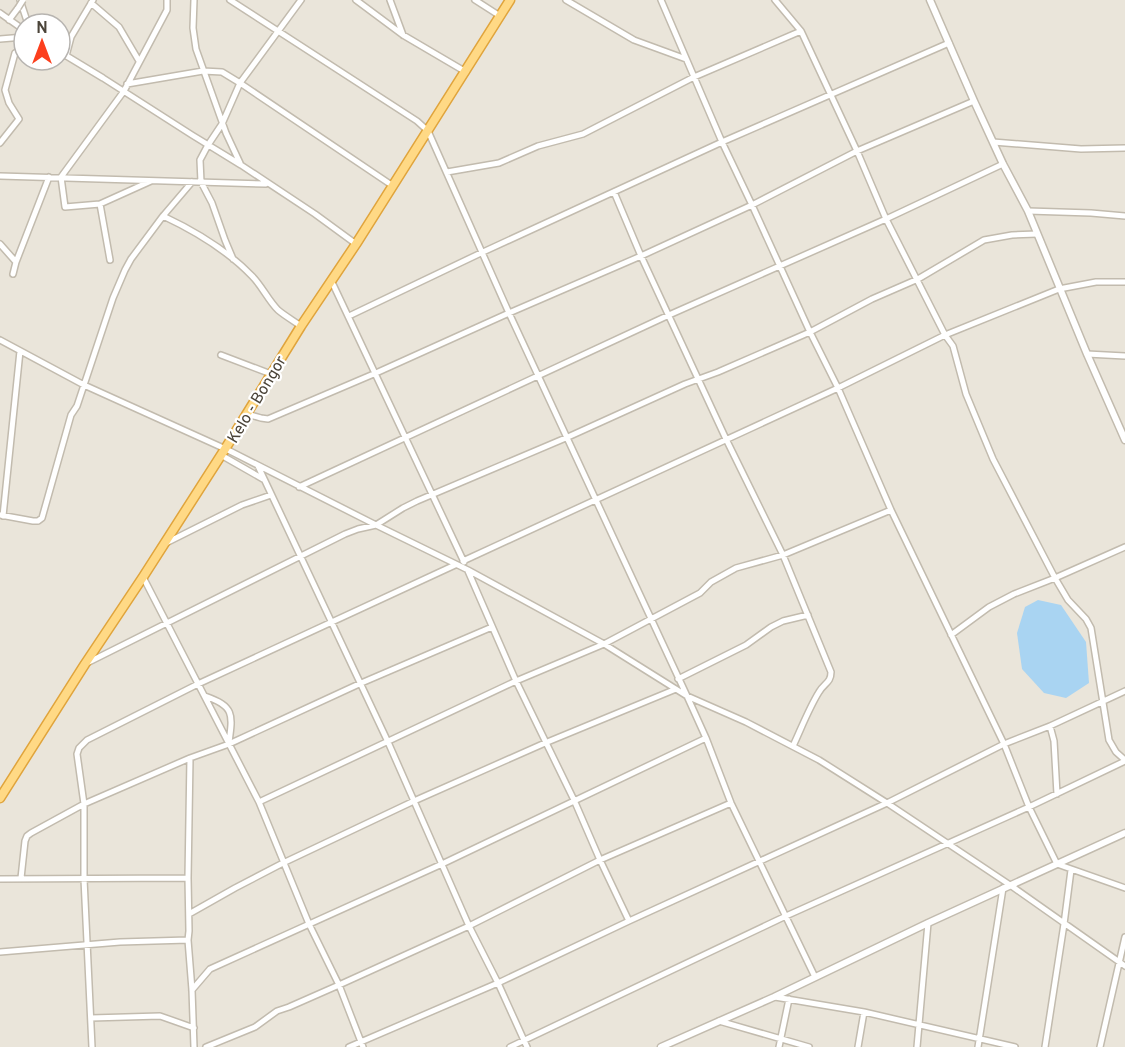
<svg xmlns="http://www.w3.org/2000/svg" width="1125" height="1047" font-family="Overpass,sans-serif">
<rect width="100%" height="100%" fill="#f6f3ec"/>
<path fill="#eae5da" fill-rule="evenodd" d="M0,0H1125V1047H0ZM24,24H60V60H24Z"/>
<path fill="#a9d4f2" d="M1038,600L1061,605L1086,642L1089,683L1066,698L1044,693L1022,669L1017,633L1025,607Z"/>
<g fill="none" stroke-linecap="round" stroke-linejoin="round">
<defs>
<path id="minor" d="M20,0L28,24
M194,0L193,28L196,49L226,133L240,163
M230,0L417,121L428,131L509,313L687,696L706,738L731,803L815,977
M356,0L403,35L466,72
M390,0L403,35
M475,0L500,16
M566,0L634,40L686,59
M661,0L722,142L752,205L810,332L838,388L891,510L1004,744L1029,807L1057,864L1125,888
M775,0L801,31L857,151L886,219L945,335L953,346L966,394L993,459L1055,578L1068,600L1086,619L1091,628L1109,740L1116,752L1125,760
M91,3L119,27L139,61
M0,13L24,30
M9,20L18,8
M0,39L24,37
M60,52L103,78L192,135L241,165L315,214L356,244
M66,56L71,37L93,0
M127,84L203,71L222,72L240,83L393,186
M993,142L1081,149L1125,148
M0,143L19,119L9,103L5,90L15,53L24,47
M447,172L499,163L538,146L583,134L694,77L801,31
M0,176L266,184
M151,181L100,204L65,207L61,177L124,91L167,10V0
M614,192L641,256L726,439L783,555L831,672C831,683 824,683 819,692C809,708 801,729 793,746
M100,204L110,260
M1028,211L1091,213L1125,216
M163,216C195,231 227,250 252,276C262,286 268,300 278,310C285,316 294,321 301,326
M0,244L16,262L13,274
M233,259L225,240L212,203L201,182L200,160L208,145L222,124L240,83L301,0
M16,262L49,177
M331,280L464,562
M349,316L483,252L722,142L949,43
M0,340L84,385L230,451L376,525L468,570L604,644L687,696L746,722L819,760L887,803L1010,885L1125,966
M1087,354L1125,356
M221,355L271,374
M247,414L261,418L268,419L376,373L509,313L641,256L752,205L857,151L974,101
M221,455L263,479
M258,466L388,742L469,926L498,983L527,1047
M299,487L669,315L886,219L1003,164
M0,515L33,521H38L42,518L71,415L77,406L113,298L125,270L131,259L163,216L192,182
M3,516L20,351
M166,543L242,505L271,495
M463,561L838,388L945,335L1059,289L1096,282H1125
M468,571L516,681L574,800L600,860L629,921
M143,577L259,802L309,924L339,985L363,1047
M951,635L989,607L1014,594L1055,578L1125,547
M89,662L345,534L358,529L376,525L403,508L417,501L568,437L685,384L718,372L810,332L872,299L918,279L984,240L1012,235L1037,234
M678,679L746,645L771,627L783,621L808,615
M205,696C234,706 233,714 229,742
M1050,726L1125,691
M190,758L188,878L189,931L188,940L192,990L194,1047
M259,802L516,681L604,644L700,593L711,582L736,568L783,555L891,510
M21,878L25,841L27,836L31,833L84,804L190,758L229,744L359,684L492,627
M0,879L188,878
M189,914L235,888L283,863L414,801L545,743L676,689
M0,952L120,942L188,940
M192,990L210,969L442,864L706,738
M775,997L864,1012L1015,1047
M91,1018L160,1016L194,1028
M719,1021L809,1047
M92,1047L84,879V804L77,754L79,748L87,740L198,684L455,565
M206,1047L255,1027L277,1011L289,1007L339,985L469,926L600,860L731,803
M349,1047L498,983L629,921L887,803L1004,744L1050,726L1054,741L1057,794
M510,1047L786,916L1029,807L1125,761
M779,1047L789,999
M858,1047L864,1012
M917,1047L928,923
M978,1047L1003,888
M1045,1047L1064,924L1071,870
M1100,1047L1125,937"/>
<path id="tertiary" d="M930,0L974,101L1003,164L1028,211L1087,354L1125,440
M661,1047L774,997L928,923L1125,833"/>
<path id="trunk" d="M0,798L85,664L143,577L225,449L301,326L356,244L510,0"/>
</defs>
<use href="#minor" stroke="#c2bbae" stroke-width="8"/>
<use href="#tertiary" stroke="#c2bbae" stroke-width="9"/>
<use href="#trunk" stroke="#e0a43c" stroke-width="11"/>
<use href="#minor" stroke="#fff" stroke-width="5"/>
<use href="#tertiary" stroke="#fff" stroke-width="6"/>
<use href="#trunk" stroke="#ffd985" stroke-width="8"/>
<defs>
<path id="minor-bridge" d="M18,8L23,0"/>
</defs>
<use href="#minor-bridge" stroke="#c2bbae" stroke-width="8" stroke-linecap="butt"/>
<use href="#minor-bridge" stroke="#fff" stroke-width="5"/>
</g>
<g text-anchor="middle" stroke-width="4.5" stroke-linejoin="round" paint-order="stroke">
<g font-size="16" fill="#4b4439" stroke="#fff">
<text transform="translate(256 399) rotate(-59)" y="6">Kelo - Bongor</text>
</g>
</g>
<g transform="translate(42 42)"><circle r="28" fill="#ffffff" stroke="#b7b4b0" stroke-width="1.5"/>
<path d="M0-4.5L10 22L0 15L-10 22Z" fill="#fc3f1d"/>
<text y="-9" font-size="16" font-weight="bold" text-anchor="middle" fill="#4b4439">N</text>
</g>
</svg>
